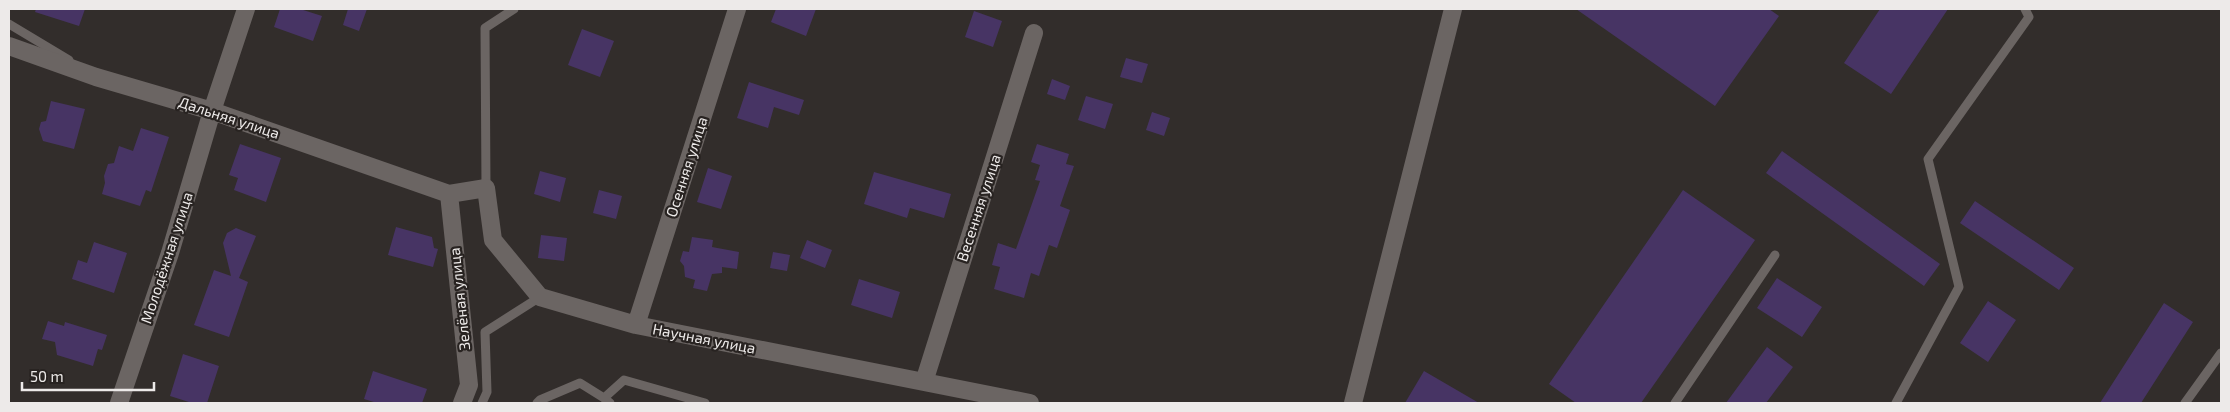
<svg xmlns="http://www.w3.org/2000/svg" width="2230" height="412" font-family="'Exo 2',sans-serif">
<rect width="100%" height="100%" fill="#322d2b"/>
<path fill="#473464" d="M36,9H85L79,26L35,12Z
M280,9H300L322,16L313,41L274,27Z
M348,9H367L359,31L343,25Z
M776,9H816L806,36L771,22Z
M1576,9H1769L1779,16L1715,106Z
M1880,9H1948L1891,94L1844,63Z
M974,11L1002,21L993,47L965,37Z
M582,29L614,41L600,77L568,65Z
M1126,58L1148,64L1142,83L1120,77Z
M1052,79L1070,86L1065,100L1047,94Z
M749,82L804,100L799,115L774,107L768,128L737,118Z
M1086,96L1113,104L1105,129L1078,120Z
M51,101L85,109L74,149L43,141L39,129L41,122L46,121Z
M1152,112L1170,118L1164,136L1146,130Z
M141,128L169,137L151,192L146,190L140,206L102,194L105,183L104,176L108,164L114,163L119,146L133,151Z
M240,144L281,158L266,202L234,190L238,178L229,175Z
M1037,144L1069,154L1066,164L1074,166L1060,206L1070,210L1057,248L1049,245L1039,276L1031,273L1024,298L994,289L1000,267L992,265L998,243L1016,249L1040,181L1035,180L1040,165L1031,162Z
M1782,151L1940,264L1924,286L1766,173Z
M708,168L732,176L721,209L697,202Z
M540,171L566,178L560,202L534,194Z
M874,172L951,194L944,218L910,208L907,218L864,204Z
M599,190L622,196L616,219L593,213Z
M1683,190L1755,240L1641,403H1576L1549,384Z
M1975,201L2074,268L2059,290L1960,223Z
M396,227L432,237L434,248L438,249L433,267L388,255Z
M236,228L256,236L239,278L248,282L229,337L194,325L214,270L231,276L223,243L227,233Z
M541,235L567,238L564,261L538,258Z
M692,237L713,240L712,247L739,252L737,269L722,267V273L712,274L707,291L693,288L695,280L685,277L684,266L680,261L683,251L689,252Z
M807,240L832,250L825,268L800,258Z
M94,242L127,253L114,293L72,279L78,260L87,263Z
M773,252L790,255L787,271L770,268Z
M1777,278L1822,307L1802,337L1757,308Z
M859,279L900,292L892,318L851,305Z
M1988,301L2016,320L1988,362L1960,343Z
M2164,303L2193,322L2141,403H2100Z
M48,321L64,326L65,322L107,335L102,350L98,349L93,366L57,355L55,342L42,339Z
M1767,347L1793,367L1766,403H1726Z
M183,354L219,366L207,403H192L170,396Z
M373,371L427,389L422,403H377L364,399Z
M1424,371L1479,403H1405Z"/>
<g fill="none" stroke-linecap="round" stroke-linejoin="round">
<path stroke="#6b6563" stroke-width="9" d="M9,24L69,60
M486,188L485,28L514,9
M482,403L487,392L485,332L540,297
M537,403L540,400L580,383L604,398
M610,403L604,398L624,380L705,403
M1675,403L1775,255
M1896,403L1959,287L1928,159L2029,17L2025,9
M2185,403L2221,353"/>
<path stroke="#6b6563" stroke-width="18" d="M9,46L96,77L212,111L449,194L486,188L493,240L540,297L636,325L1030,403
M449,194L469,385L462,403
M636,325L737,9
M924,382L1034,33
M119,403L170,253L212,111L246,9
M1353,403L1453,9"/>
</g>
<g text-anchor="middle" stroke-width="4.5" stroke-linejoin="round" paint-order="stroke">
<g font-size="15" fill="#edeae9" stroke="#282321">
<text transform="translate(229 118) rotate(18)" y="5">Дальняя улица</text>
<text transform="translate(687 167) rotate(-72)" y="5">Осенняя улица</text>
<text transform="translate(979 208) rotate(-72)" y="5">Весенняя улица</text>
<text transform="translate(167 258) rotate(-72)" y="5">Молодёжная улица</text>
<text transform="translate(460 299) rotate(-96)" y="5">Зелёная улица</text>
<text transform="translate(704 339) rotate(11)" y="5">Научная улица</text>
</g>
</g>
<rect width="2230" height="412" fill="none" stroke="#edeae9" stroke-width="20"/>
<path d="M22 382v8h132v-8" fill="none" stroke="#edeae9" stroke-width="2.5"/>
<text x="30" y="382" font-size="15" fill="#edeae9" stroke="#282321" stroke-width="4" paint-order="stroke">50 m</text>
</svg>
